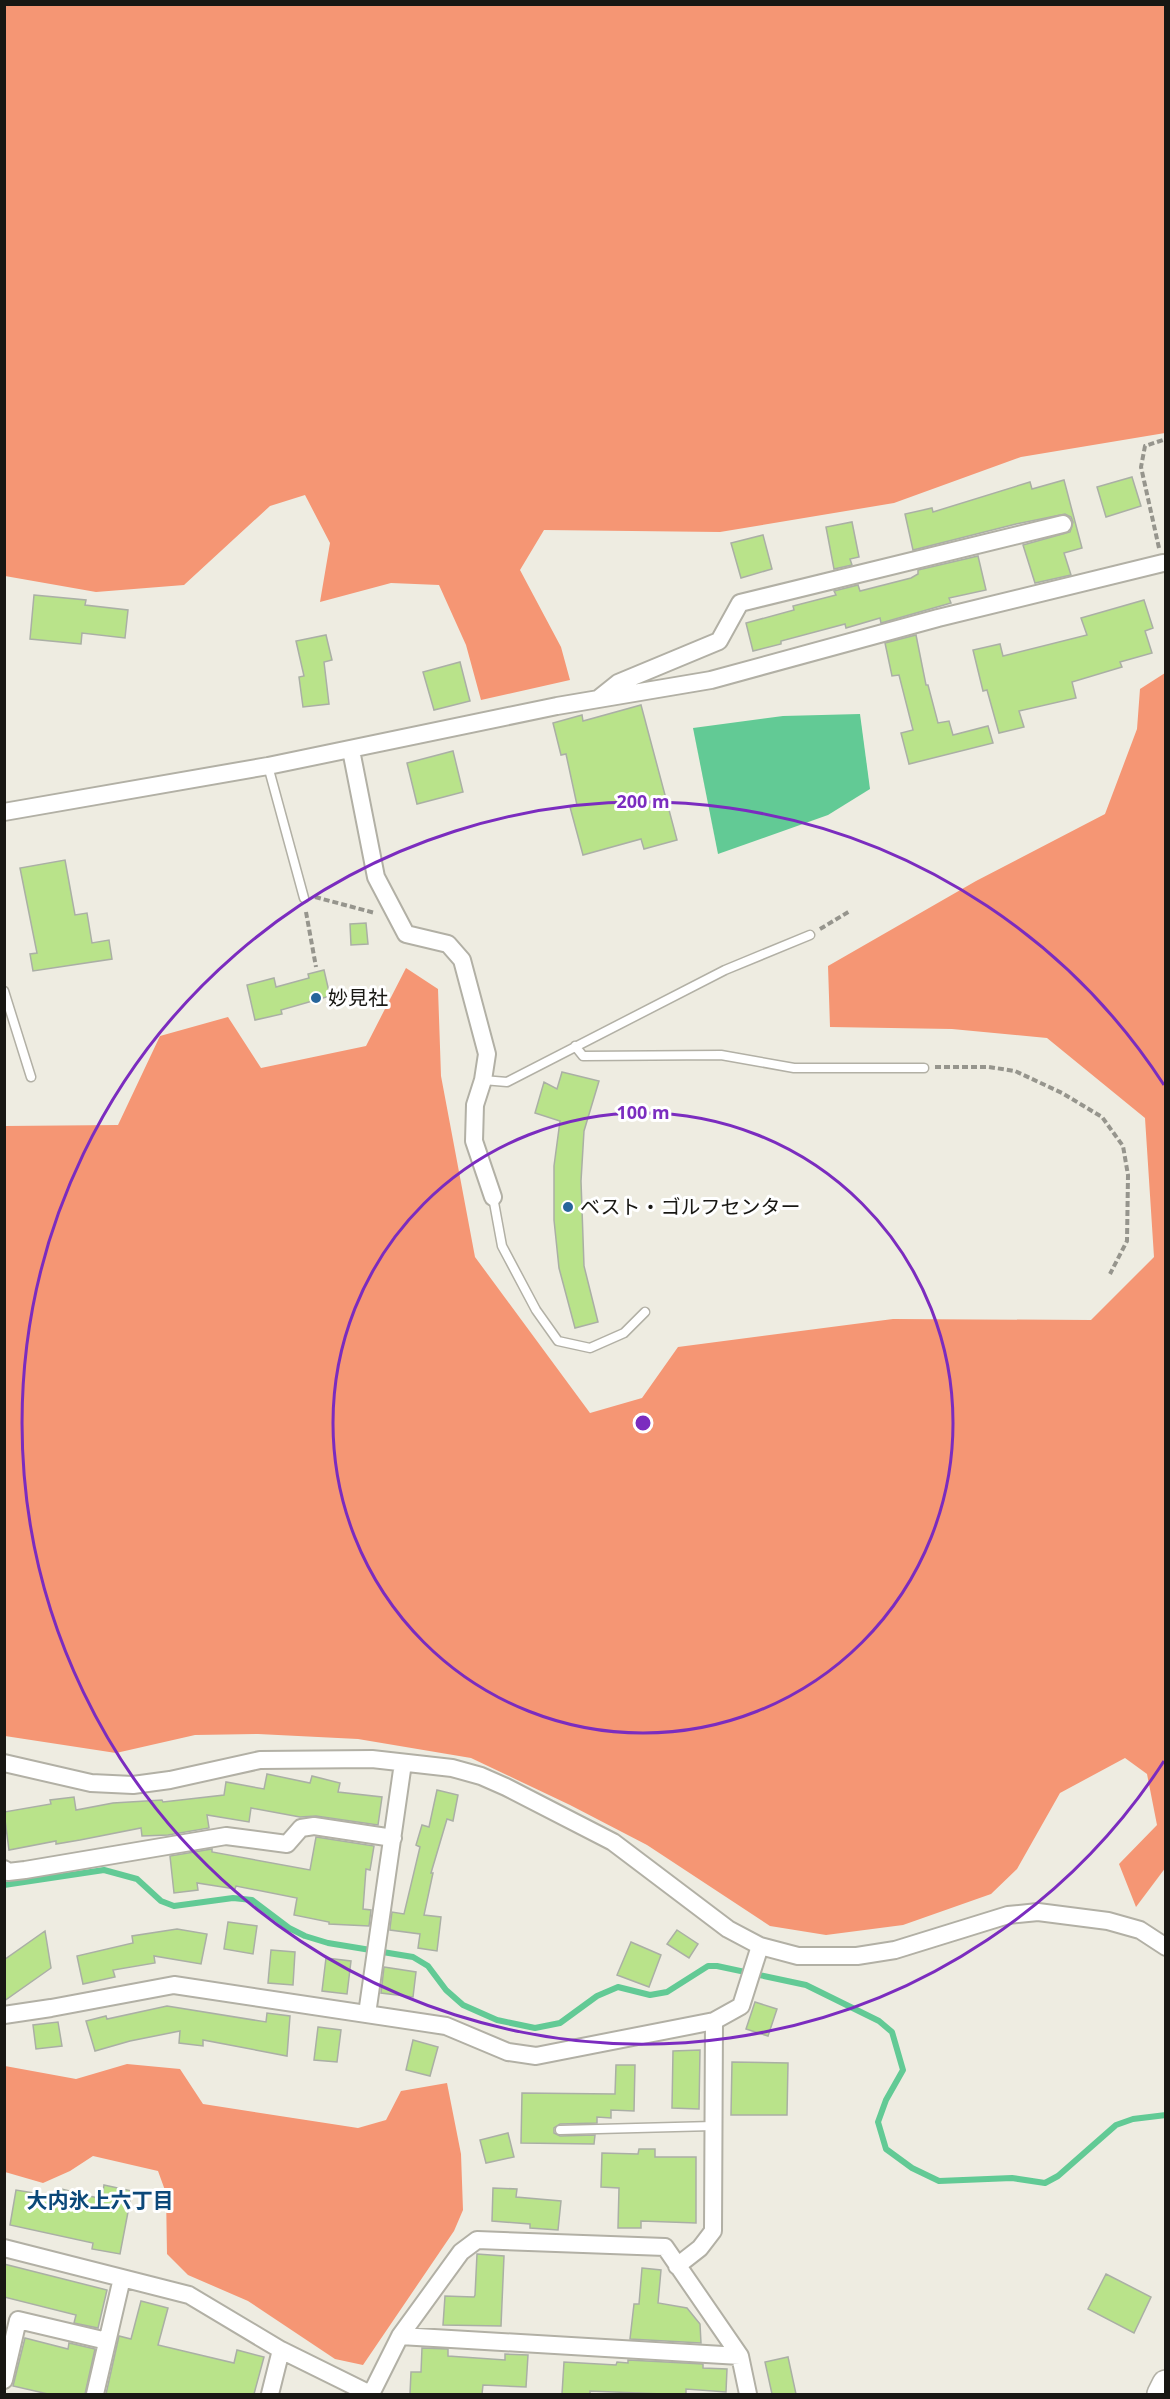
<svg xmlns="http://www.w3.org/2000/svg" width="1170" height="2399" font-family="'Noto Sans','Noto Sans JP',sans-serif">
<rect width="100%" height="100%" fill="#eeece1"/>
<path fill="#f59674" d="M5,4L1165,5V433L1021,457L894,503L720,532L544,530L520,570L561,647L570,680L481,700L466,645L439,585L391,583L320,602L330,543L305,495L270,506L184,585L96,592L5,576Z
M1165,673L1166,1867L1136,1907L1119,1864L1157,1825L1147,1774L1125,1758L1060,1793L1017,1869L991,1894L903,1925L826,1935L770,1926L647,1845L570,1805L471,1758L358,1739L258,1734L195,1735L116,1753L5,1736V1126L118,1125L160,1036L228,1017L261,1068L366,1046L406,968L438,989L441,1076L475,1257L590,1413L642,1398L678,1347L893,1319L1091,1320L1154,1257L1145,1118L1047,1038L952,1029L830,1027L828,966L976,881L1105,814L1137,729L1140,689Z
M127,2064L180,2069L203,2104L358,2128L386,2120L401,2091L447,2083L461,2154L463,2210L454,2231L363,2365L335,2359L248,2301L188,2275L167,2254L166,2193L158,2171L93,2156L70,2171L43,2183L5,2172V2066L76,2079Z"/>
<path fill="#62ca95" d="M860,714L870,789L828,815L718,854L693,728L783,716Z"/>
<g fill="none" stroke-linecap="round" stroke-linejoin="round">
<path stroke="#62ca95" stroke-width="6" d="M4,1885L104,1870L137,1879L161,1901L174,1906L233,1898L252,1900L289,1928L305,1936L328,1943L413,1957L428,1966L446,1990L463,2005L497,2020L535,2028L560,2023L597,1996L618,1987L650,1995L667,1992L708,1966H717L806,1985L879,2021L892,2032L903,2070L886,2100L878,2122L886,2149L912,2168L939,2181L1012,2178L1045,2183L1058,2176L1116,2125L1133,2119L1166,2115"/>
</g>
<path fill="#b9e38a" stroke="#aaafa5" stroke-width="1.5" d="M1132,477L1141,506L1106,517L1097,487Z
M1064,480L1082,548L1064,553L1071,575L1035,583L1023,545L1070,532L1073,522L1071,517L1065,514L1016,524L913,550L905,514L932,508L933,512L1030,482L1032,489Z
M852,522L859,557L850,559L852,565L834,569L826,527Z
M763,535L772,569L741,578L731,543Z
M978,556L986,590L949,598L951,603L881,623L880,618L846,628L845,624L781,641V644L753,651L746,623L794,610L793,606L836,595L834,591L858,585L860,591L911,578L918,574V570Z
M34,595L86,600L85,605L128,610L125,638L82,633L81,644L30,639Z
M1144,600L1153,628L1145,631L1152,653L1120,662L1122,667L1072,682L1076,698L1019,711L1024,727L999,733L987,690L983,691L973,650L1000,644L1003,656L1087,635L1081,618Z
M326,635L332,660L324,662L329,704L303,707L299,677L304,676L296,641Z
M916,635L926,685H928L938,723L949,721L953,735L988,726L993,743L909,764L901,733L913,730L899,675L892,676L885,643Z
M460,662L470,701L434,710L423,672Z
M641,705L677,840L644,849L641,839L583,855L570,807L577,805L566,754L561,755L553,723L582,715L583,721Z
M453,751L463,792L417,804L407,763Z
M65,860L75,915L87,913L92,943L109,940L112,959L33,971L30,954L37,953L20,868Z
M366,923L368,944L351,945L350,924Z
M324,970L330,996L281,1010L282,1014L255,1020L247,985L274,978L276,987L309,978L308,974Z
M562,1072L599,1081L584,1131L581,1181L584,1266L598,1322L575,1328L559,1268L554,1220V1166L560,1121L535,1113L544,1082L557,1089Z
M267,1774L310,1783L312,1776L340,1783L338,1792L382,1797L378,1825L316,1816L300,1817L251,1808L249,1822L207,1815L209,1828L168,1835L142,1836L141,1828L80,1840L56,1844V1841L9,1850L4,1812L51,1804L50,1800L74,1797L76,1810L113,1803L162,1800L163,1802L224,1795L226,1782L264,1789Z
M437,1790L458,1795L453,1821L447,1819L431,1873H433L424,1915L441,1917L437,1951L418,1948L420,1934L390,1930V1928L392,1912L404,1914L420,1847L416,1845L422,1825L429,1827Z
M316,1837L374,1846L370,1870L366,1869L363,1909L371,1910L369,1926L329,1924V1922L294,1915L297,1898L236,1886L235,1889L197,1883L198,1890L174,1893L170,1856L212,1849V1852L310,1870Z
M228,1922L257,1926L253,1954L224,1949Z
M177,1929L207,1934L201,1964L154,1956L155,1963L113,1970L115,1977L83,1984L77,1956L133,1943L132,1936Z
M677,1930L698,1944L689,1958L667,1944Z
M45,1931L51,1968L4,2001V1960Z
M631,1942L661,1955L649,1987L617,1975Z
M271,1950L295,1952L293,1985L268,1983Z
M326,1958L351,1961L347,1994L322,1991Z
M384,1967L416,1972L413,1997L381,1993Z
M755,2002L777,2009L768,2036L746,2029Z
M167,2006L266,2022L267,2013L290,2016L287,2056L203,2040V2046L179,2043L180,2031L130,2041L95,2051L86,2021L106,2016L107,2019Z
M58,2022L62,2046L36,2049L33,2025Z
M318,2027L341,2030L337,2062L314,2060Z
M413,2040L438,2047L430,2076L406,2070Z
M700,2050L699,2109L672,2108L673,2051Z
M732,2062L788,2063L787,2115H731Z
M616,2065H635L634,2111L611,2110V2118L597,2117V2123L560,2124L554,2128V2133L560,2136L595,2135L594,2144L521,2143L522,2093L615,2094Z
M508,2133L514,2157L486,2163L480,2140Z
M639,2149H655V2157H696V2223L641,2221V2228H618L619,2188L601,2187L602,2153L638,2154Z
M104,2185L132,2191L120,2254L92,2249L93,2243L10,2225L16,2190L59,2197L61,2189L102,2199Z
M493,2188L517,2189L516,2197L561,2201L558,2230L530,2228V2224L492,2221Z
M477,2254L504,2256L501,2326L443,2325L445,2296L474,2297L475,2295Z
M4,2264L107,2290L98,2328L74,2323L76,2315L4,2297Z
M642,2268L661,2270L658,2303L687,2308L700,2324L701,2343L630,2339L634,2304H639Z
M1106,2274L1151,2297L1134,2333L1088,2309Z
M141,2301L168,2308L158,2345L234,2363L237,2350L264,2357L254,2394H106L119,2336L131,2339Z
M25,2338L68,2349L69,2343L95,2349L85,2394H48L13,2386Z
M422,2348L448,2349V2356L505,2360V2354L528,2355L526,2387L483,2385L482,2394H410L411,2372H421Z
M788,2357L796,2394H772L765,2362Z
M628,2360L703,2364V2368L727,2369L726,2392L686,2389V2394H663L590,2391V2394H562L564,2362L616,2365L617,2362L628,2363Z"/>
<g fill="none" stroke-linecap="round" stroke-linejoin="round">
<defs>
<path id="service" d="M268,766L304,898
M4,991L31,1077
M575,1046L583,1056L721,1055L794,1068H924
M483,1080L507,1082L725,970L810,935
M493,1197L502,1246L536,1310L558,1341L590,1348L624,1333L645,1312
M560,2130L713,2126"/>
<path id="minor" d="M598,699L618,683L719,641L740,603L1063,524
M351,750L376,877L406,934L448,944L462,960L487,1054L483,1080L475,1105L474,1141L493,1197
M4,812L268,766L557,706L711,680L938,618L1163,563
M4,1763L91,1783L133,1785L170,1780L260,1760L372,1759L452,1768L481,1776L506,1787L613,1842L728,1929L760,1946L798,1956H857L895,1950L1008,1915L1038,1912L1108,1921L1140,1930L1166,1947
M4,1869L8,1872L25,1870L226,1836L287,1844L301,1828L314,1826L393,1838
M367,2014L403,1763
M4,2015L51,2008L174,1985L446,2026L508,2052L536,2056L714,2021
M4,2248L189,2295L281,2350L370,2394
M677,2266L700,2248L713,2231L714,2021L741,2006L760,1946
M400,2336L740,2356
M4,2380L18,2320L107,2341
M95,2394L122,2278
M270,2394L281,2350
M371,2394L400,2336L461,2252L477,2240L665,2247L740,2356L748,2394"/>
<path id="trunk" d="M1161,2394L1166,2384"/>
</defs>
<use href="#service" stroke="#b2b0a5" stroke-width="11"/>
<use href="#minor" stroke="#b2b0a5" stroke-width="20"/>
<use href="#trunk" stroke="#b2b0a5" stroke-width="30"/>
<path stroke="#96958d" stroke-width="4" stroke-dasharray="6 3" stroke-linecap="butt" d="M1159,548L1141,467L1145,446L1166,439
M315,897L375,913
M306,912L316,967
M820,929L850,911
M935,1067H989L1015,1071L1062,1093L1102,1117L1123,1146L1128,1175L1127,1241L1110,1274"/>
<use href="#service" stroke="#fff" stroke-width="8"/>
<use href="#minor" stroke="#fff" stroke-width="16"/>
<use href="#trunk" stroke="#fff" stroke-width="27"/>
</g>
<g fill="none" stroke="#7b2cbf" stroke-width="3">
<circle cx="643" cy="1423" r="310"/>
<path d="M1164 1761A621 621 0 1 1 1164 1085"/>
</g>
<g fill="#26659b" stroke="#fff" stroke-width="2">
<circle cx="316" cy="998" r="6"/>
<circle cx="568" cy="1207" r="6"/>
</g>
<g text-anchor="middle" stroke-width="6" stroke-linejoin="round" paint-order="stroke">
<g font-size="20" fill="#181713" stroke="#fff" text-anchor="start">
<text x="328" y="1005">妙見社</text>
<text x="580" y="1214">ベスト・ゴルフセンター</text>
</g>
<g font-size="21" font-weight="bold" fill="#0b4879" stroke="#fff">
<text x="100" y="2208">大内氷上六丁目</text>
</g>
</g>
<circle cx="643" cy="1423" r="9" fill="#7b2cbf" stroke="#fff" stroke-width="3"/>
<g font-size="18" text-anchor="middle" font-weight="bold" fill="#7b2cbf" stroke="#fff" stroke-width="6" stroke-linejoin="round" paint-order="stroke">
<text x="643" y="808">200 m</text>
<text x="643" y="1119">100 m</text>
</g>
<rect width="1170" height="2399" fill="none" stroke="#181713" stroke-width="12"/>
</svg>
